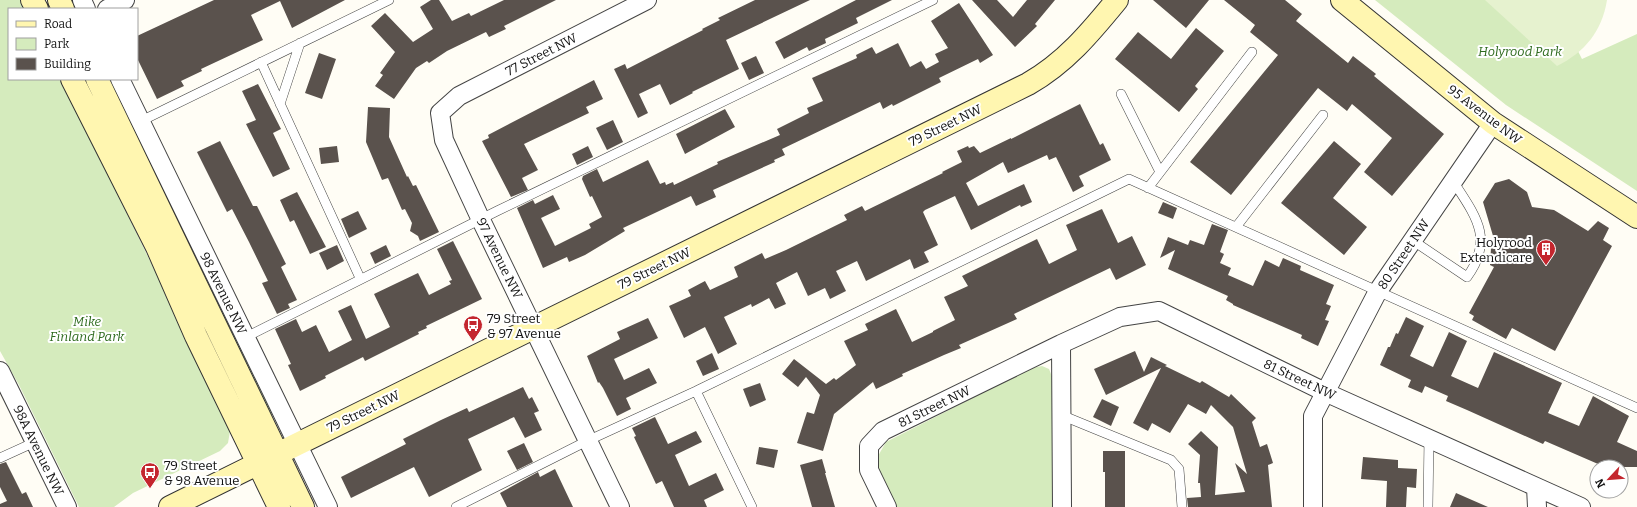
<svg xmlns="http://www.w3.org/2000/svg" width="1637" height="507" font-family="Bitter,serif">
<rect width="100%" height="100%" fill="#fffdf5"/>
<path fill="#d5ebbd" d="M0,0H22L26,9H9V79H61L175,312L230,431L228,443L220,451L133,493L114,507H79L19,385L0,351Z
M1375,0H1552L1582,59L1637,34V191L1506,105Z
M107,79H113L275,414L270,416Z
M1042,366L1049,369L1053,379V507H897L878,468V456L886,442L1032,368Z"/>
<path fill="#e6f2cf" d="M1485,0H1607C1602,31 1585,52 1557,66Z"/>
<path fill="#5a524d" d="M214,0H345L292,28L280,1L251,15L263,40L201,69L202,71L181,81L184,86L157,99L137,58V36Z
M431,0H439L452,21L469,13L471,16L504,0H556L504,26L506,29L489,37L486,32L447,51L429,63L427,61L416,68L394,99L375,86L383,75L380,73L395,52L371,26L385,13L413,42L433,29L420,7Z
M755,0H810L726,40L739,69L692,92L693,93L670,105L660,84L639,94L648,113L638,118L614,69L625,64L627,69L703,30L702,29L720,20L718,18Z
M856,0H892L856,18L858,23L825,39L826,43L809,51L807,47L784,59L775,42Z
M972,0H997L1013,17L1027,0H1055L1035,24L1037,26L1015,47Z
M1153,0H1209L1186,28Z
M1224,0H1285L1302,14L1296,21L1348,63L1353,56L1376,74L1374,76L1444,134L1392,196L1364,172L1392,138L1352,104L1347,111L1318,88L1231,195L1190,162L1278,55L1250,32L1255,25Z
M959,3L993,55L980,63L978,59L939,78L941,82L893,106L892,104L883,109L880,102L782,149L785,155L774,160L775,162L713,190L716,197L696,206L691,196L623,228L625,231L585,255L569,262L567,257L543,268L517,208L533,200L535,204L553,195L560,209L541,218L555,246L591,228L589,224L602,217L592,196L590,197L582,179L583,176L597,169L603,182L648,160L660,184L665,182L666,185L673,182L674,185L718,164L717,162L780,135L777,129L809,113L807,108L823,101L812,78L857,58L856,55L872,47L876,54L898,43L910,67L921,61L926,69L939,62L935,54L948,48L931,21Z
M1196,28L1224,51L1195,86L1198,89L1179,112L1115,59L1138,32L1171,59Z
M319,53L336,59L322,99L305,93Z
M756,56L764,73L749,80L741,63Z
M594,80L603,99L586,107L589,113L524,144L538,170L522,178L528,190L511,197L482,141L489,138L488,135Z
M258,84L281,129L273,133L290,169L273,177L246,124L256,120L242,91Z
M1080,104L1100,145L1103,143L1111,160L1079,176L1084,186L1073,192L1056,157L1049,160L1047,155L1008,173L1003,162L966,183L978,206L1024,184L1032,202L1021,207L1020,205L971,230L955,196L925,210L923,212L938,245L924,252L929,262L914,269L910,259L866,281L857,261L836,271L846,291L830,299L825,288L808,296L797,272L776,283L786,304L775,309L769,298L752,307L751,304L724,317L737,344L718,354L705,327L684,338L669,306L691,296L688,290L705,281L710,290L738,277L734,267L762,253L765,259L786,250L847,220L844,215L862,206L865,211L943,173L942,172L962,162L957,151L968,146L969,148L974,146L980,153L1011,138V139Z
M368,107L390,108L389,137L407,177L408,176L413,186L416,185L439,232L420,241L418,236L410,231L412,223L405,209L402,210L388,178L382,180L366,142Z
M725,109L735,127L685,154L676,134Z
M613,120L623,142L607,150L596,128Z
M220,141L253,206H257L286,264L281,267L297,300L288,304L290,308L277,314L262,283L268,281L249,242L232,209L227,212L197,152Z
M1334,141L1361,164L1333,198L1367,227L1344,255L1281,203Z
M337,146L339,162L321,164L319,148Z
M588,146L593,157L577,165L572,154Z
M1509,179L1527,192L1532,207L1554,210L1588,231L1598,221L1609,228L1603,240L1612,246L1555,351L1512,328L1506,339L1472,320L1474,316L1469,313L1494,267L1490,265L1491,248L1496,246L1483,202L1495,183Z
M297,192L326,247L310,254L294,220L290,222L280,200Z
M1163,202L1177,208L1173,219L1158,213Z
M1102,209L1118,243L1132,236L1146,265L1116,280L1110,268L1014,314L1017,319L959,345L961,348L944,355L902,374L903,376L876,389L873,382L834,414L823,451L797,443L807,412L814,414L820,395L806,377L798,387L782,374L794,359L826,384L834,378L836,380L856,365L844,341L868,330L865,324L896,309L912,342L933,332V331L955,320L944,297L968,286L962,276L1037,239L1049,264L1077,250L1066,225Z
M358,211L367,229L349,238L341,219Z
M1212,224L1228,230L1220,252L1224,254L1220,263L1231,268L1228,275L1253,286L1265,260L1279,267L1283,258L1301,266L1300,270L1334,285L1326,304L1331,306L1325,320L1329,321L1318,346L1301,338L1302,335L1233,305V304L1226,300L1228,296L1168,269L1175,250L1160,258L1168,237L1188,245L1190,240L1204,245Z
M453,241L482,299L426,326L427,328L418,332L419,334L365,361L363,357L325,376L326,378L300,391L288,365L291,364L275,329L296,319L302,332L316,325L329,352L352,340L338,311L351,305L366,339L390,327L374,294L418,273L429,295L451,284L449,281L452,280L437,249Z
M337,245L344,261L327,270L319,253Z
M386,245L391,256L375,264L370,253Z
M1406,317L1424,326L1410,356L1433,367L1449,332L1467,341L1451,376L1478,388L1494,352L1562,383L1548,413L1579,426L1593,396L1629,416L1617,442L1637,451V467H1605L1545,441L1543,444L1467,410L1446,401L1448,396L1425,386L1422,393L1408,387L1411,380L1380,365L1388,347H1390L1396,333L1398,334Z
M648,318L658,338L614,359L624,380L649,368L657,383L626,398L631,409L617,416L603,388L599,382L598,383L587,356L620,339L617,332Z
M1135,351L1144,372L1151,357L1167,365L1165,366L1200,383L1202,381L1229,397L1231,394L1256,418L1252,422L1260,447L1267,444L1273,463L1268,465L1272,507H1188L1187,498L1201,497L1200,483H1198L1200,455L1188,444L1201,431L1218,447L1215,495L1245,492L1235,463L1247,474L1233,427L1211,405L1206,414L1188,404L1170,433L1152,423L1148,431L1133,423L1161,368L1106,395L1094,369Z
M712,353L719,369L703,376L696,361Z
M760,383L766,400L750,407L743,389Z
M523,387L529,399L532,397L539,411L534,413L542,430L525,438L514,417L468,439L482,470L429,497L414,467L351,498L341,477L406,444L403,439L441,420L467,408L469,412Z
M1102,399L1119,407L1111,426L1093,417Z
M655,417L668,444L696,431L702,442L675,455L689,486L716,473L724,490L704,500L707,507H674L662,481L656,484L634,437L636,436L632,428Z
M524,443L533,462L517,470L507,451Z
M759,447L778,450L774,468L756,464Z
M1103,451H1125V507H1105V472H1103Z
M1363,457L1398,460V468L1417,469L1416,488L1407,487L1406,507H1386L1387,481L1361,479Z
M822,459L826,473H825L835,507H812L800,465Z
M6,462L22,494L26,492L33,507H0V504L7,501L0,487V464Z
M555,469L573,507H507L500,493L538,472L540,477Z
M1456,493L1488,507H1450Z"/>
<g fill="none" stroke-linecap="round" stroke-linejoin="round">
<defs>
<path id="lane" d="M261,62L360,278
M1121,94L1160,172
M280,104L300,43
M141,121L389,0
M1148,188L1252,52
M1236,227L1323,115
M1412,240L1467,277C1495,239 1475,215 1453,181
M246,337L497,211L933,0
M696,391L752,507
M1061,415L1171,460L1179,469L1182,507
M0,458L35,442
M456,507L587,441L696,391L1129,179L1637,408
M1428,507L1429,437"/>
<path id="street" d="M82,0L86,9
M107,9L125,0
M120,79L328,507
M0,371L67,507
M1536,487L1537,507
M620,507L481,220L444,140L440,113L459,96L647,0
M887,507L869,470V446L883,431L1061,344
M1062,507L1061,344L1120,317L1159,311L1327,393L1581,507
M1313,507V416L1378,291L1493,123"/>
<path id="secondary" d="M32,0L37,9
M59,0L63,9
M1342,0L1493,123L1637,217
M72,79L157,247L196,336L279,507
M97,79L303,507
M170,507L1028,84C1065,63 1090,33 1117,0"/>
</defs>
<use href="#lane" stroke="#444" stroke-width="10"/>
<use href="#street" stroke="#444" stroke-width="20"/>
<use href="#secondary" stroke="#333" stroke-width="24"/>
<use href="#lane" stroke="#fff" stroke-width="9"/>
<use href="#street" stroke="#fff" stroke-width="18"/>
<use href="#secondary" stroke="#fff6b0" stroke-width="22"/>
</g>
<defs>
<symbol id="building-pin" viewBox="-11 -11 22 30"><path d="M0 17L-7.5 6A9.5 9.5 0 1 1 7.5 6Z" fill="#c4262e" stroke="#fff"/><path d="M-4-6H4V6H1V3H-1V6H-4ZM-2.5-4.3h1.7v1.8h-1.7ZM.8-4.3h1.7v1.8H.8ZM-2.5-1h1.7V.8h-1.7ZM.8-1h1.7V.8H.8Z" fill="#fff"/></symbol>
<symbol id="bus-pin" viewBox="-11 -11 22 30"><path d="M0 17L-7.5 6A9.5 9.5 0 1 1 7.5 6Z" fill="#c4262e" stroke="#fff"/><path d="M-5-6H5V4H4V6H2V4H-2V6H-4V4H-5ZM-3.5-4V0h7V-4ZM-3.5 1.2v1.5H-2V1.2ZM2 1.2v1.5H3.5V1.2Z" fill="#fff"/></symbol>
</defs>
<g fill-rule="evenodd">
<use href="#building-pin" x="1535" y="238" width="22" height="30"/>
<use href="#bus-pin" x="462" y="314" width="22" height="30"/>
<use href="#bus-pin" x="139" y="461" width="22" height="30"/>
</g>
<g text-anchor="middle" stroke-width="4" stroke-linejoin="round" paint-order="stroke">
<g font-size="13" font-style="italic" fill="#2f6b1f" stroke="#fff">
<text x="1520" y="56">Holyrood Park</text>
<text x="87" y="326">Mike<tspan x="87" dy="15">Finland Park</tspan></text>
</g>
<g font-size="13" fill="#111" stroke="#fff">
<text transform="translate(541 54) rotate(-27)" y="5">77 Street NW</text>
<text transform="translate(1485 114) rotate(37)" y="5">95 Avenue NW</text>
<text transform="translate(945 125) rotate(-26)" y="5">79 Street NW</text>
<text transform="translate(1403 254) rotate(-56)" y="5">80 Street NW</text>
<text transform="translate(500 258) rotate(64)" y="5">97 Avenue NW</text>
<text transform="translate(654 268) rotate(-26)" y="5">79 Street NW</text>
<text transform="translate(224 293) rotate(64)" y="5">98 Avenue NW</text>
<text transform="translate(1300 379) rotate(25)" y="5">81 Street NW</text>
<text transform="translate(934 406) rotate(-26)" y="5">81 Street NW</text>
<text transform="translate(363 411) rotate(-26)" y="5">79 Street NW</text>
<text transform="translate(39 450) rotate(64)" y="5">98A Avenue NW</text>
</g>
<g font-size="13" fill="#111" stroke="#fff" text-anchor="start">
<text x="1532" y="247" text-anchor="end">Holyrood<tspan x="1532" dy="15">Extendicare</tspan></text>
<text x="487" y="323">79 Street<tspan x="487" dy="15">&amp; 97 Avenue</tspan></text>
<text x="164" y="470">79 Street<tspan x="164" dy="15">&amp; 98 Avenue</tspan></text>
</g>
</g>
<rect x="8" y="8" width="130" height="72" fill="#ffffff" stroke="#a0a0a0"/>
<rect x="16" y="21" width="20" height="6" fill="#fff6b0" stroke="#a0a0a0"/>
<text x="44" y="28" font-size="12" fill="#111111">Road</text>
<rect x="16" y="38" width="20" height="12" fill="#d5ebbd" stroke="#a0a0a0"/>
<text x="44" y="48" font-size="12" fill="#111111">Park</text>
<rect x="16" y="58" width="20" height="12" fill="#5a524d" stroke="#a0a0a0"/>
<text x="44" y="68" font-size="12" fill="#111111">Building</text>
<g transform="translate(1609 479) rotate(244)"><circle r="19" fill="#ffffff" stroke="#a0a0a0"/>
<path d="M0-3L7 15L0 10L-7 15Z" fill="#c4262e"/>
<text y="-6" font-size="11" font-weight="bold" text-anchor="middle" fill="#111111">N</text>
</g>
</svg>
